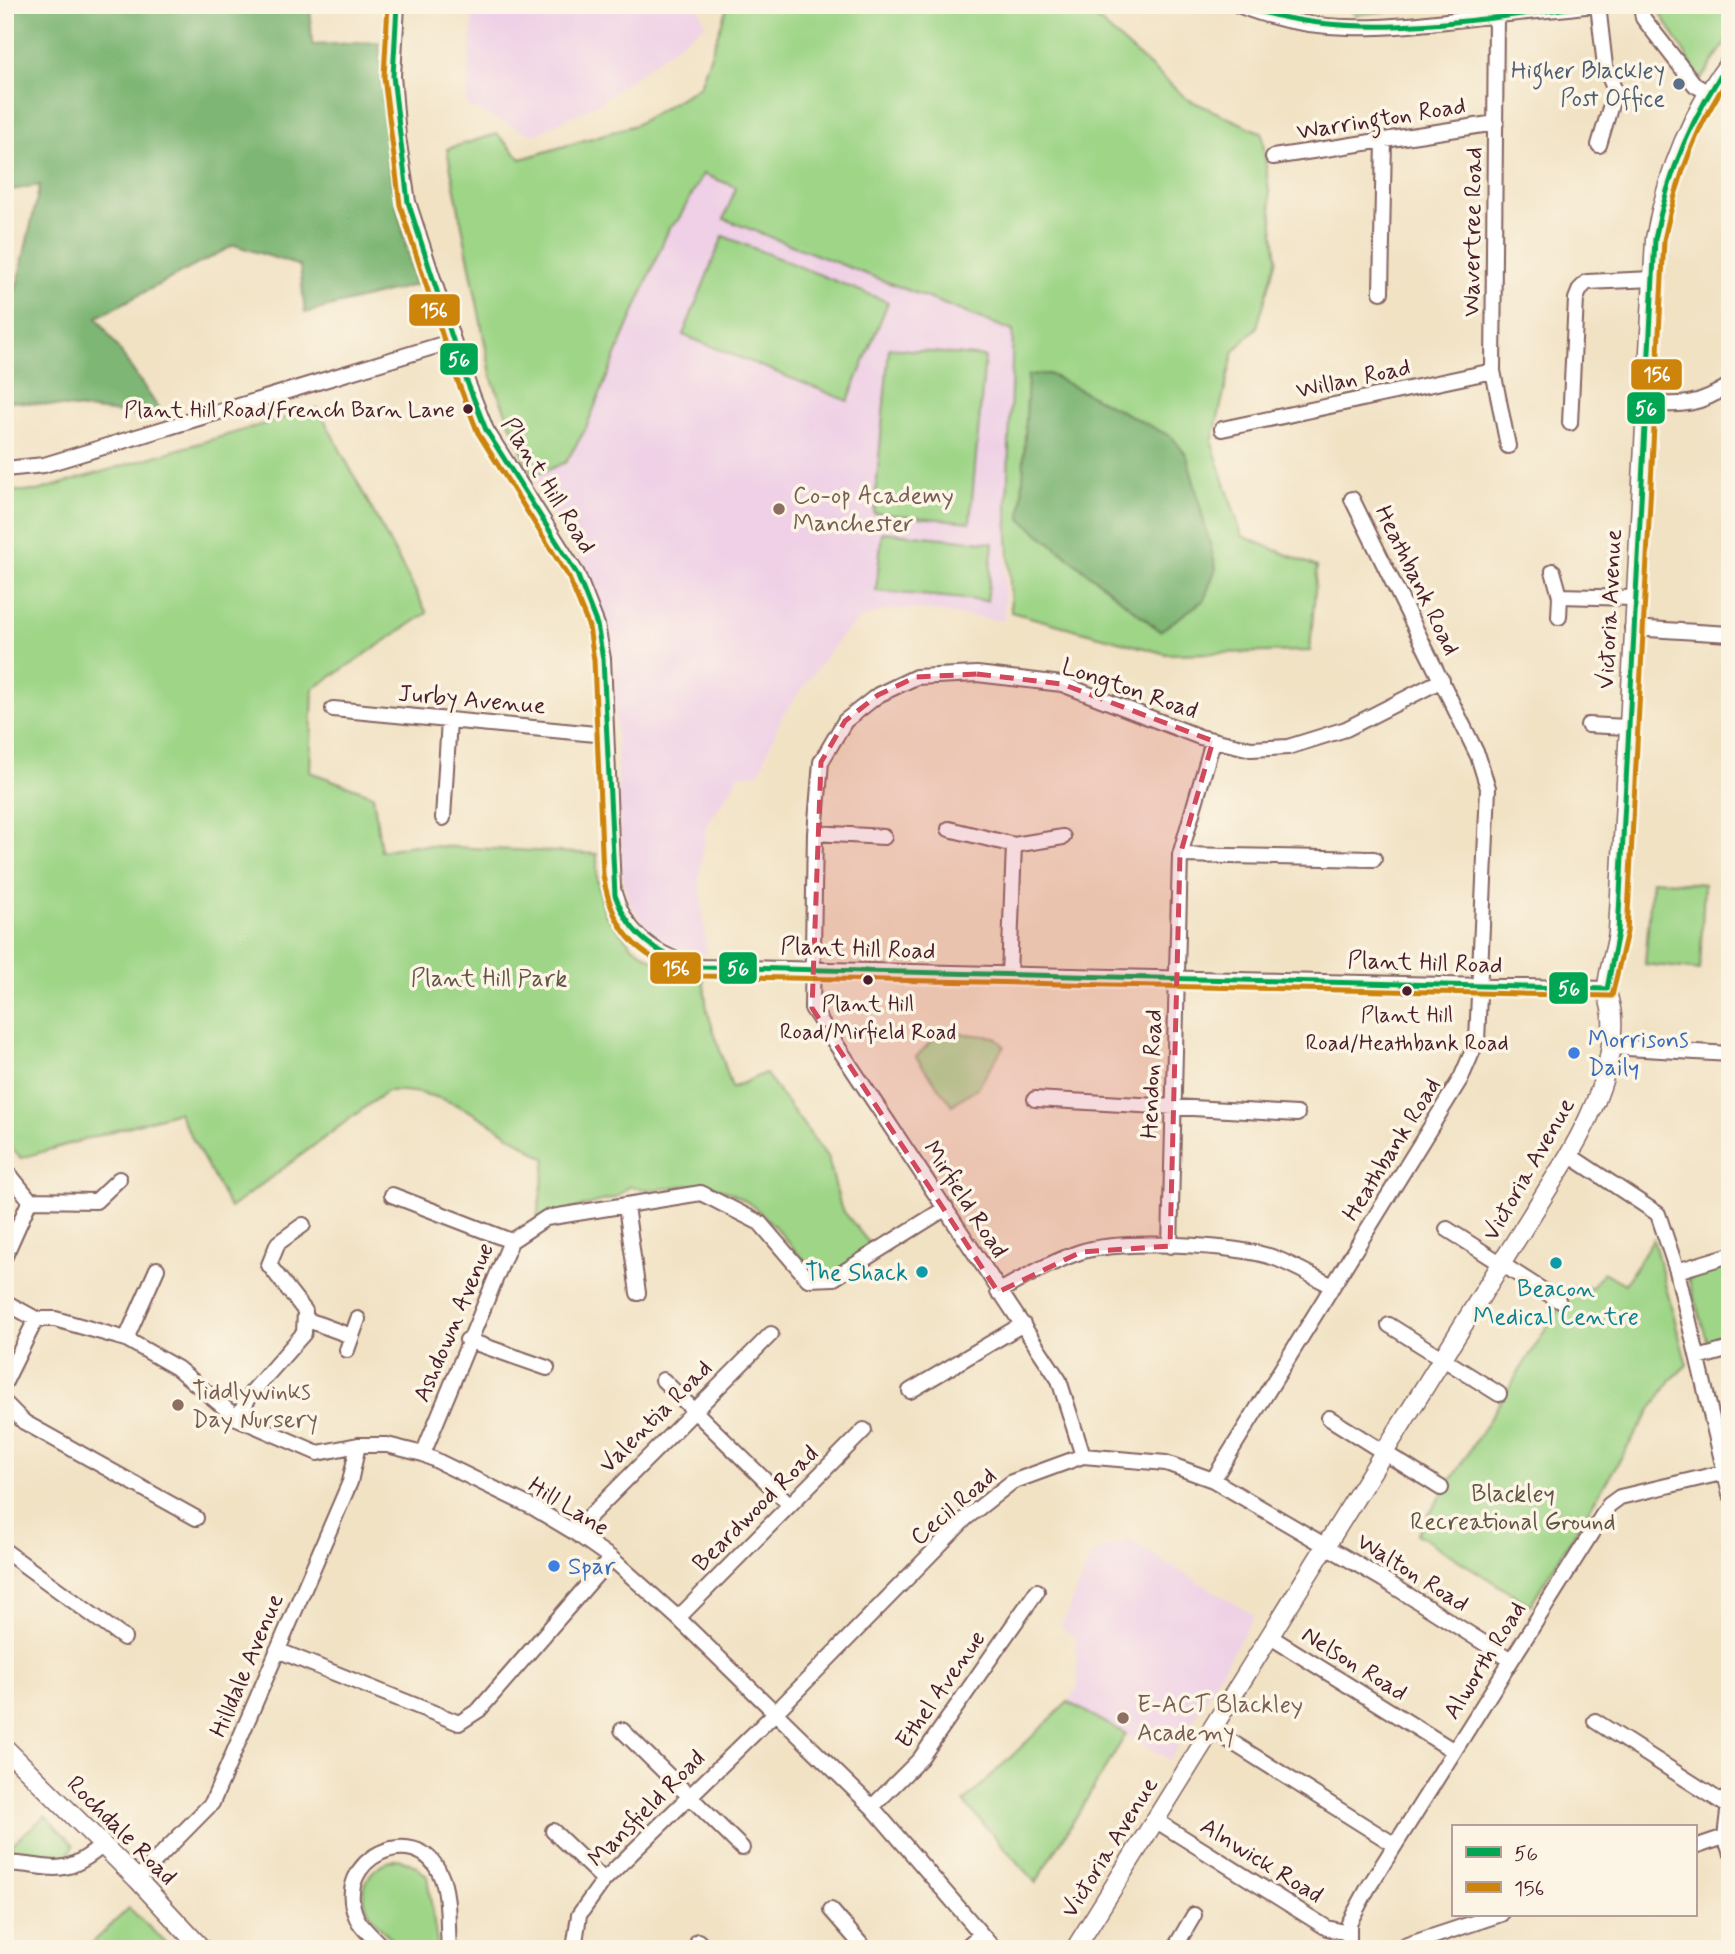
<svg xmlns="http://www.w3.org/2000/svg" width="1735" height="1954" font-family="Mynerve,sans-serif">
<rect width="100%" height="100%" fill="#fcf5e5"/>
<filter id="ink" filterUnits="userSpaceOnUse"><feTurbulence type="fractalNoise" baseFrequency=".0143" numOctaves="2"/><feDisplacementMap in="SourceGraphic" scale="14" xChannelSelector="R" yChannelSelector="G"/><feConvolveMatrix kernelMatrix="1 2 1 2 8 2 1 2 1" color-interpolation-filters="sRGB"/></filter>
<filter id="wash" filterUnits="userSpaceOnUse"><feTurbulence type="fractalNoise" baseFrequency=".00686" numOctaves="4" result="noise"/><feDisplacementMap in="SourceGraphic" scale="28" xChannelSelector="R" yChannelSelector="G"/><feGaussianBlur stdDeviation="1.57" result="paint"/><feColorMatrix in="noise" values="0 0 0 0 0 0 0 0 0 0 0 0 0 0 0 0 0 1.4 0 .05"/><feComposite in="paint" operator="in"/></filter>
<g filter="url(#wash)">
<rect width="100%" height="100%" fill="#f1e2c4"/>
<path fill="#efd0e6" d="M473,5H697L706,24L599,103L533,135L467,106Z
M702,174L737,187L1013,331L1004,621L915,609L886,610L861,619L841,636L782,716L759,773L738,775L730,791L707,824L699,878L707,954L685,951L664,941L641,921L628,900L622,875L612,637L589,574L532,477L566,461L585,430L669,228L678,220Z
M1128,1540L1254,1615L1170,1760L1126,1735L1036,1883L964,1802L1068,1702L1078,1687L1076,1638L1061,1627L1093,1553Z"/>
<path fill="#9ed587" stroke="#747a59" stroke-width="2" d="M728,5H1081L1187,99L1262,133L1277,259L1257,327L1234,351L1212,443L1242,536L1317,567L1310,651L1166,654L1011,612L1007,506L1013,331L724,219L736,187L703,174L678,220L669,228L585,430L566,462L532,477L492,379L447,149L497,134L521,159L635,125L700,86Z
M1346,5H1437L1355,15Z
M1680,5H1716L1730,15V36L1701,80L1658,9Z
M723,236L888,302L848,401L683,335Z
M889,348L985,357L970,522L874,513Z
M318,408L427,613L313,689L310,772L373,795L381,851L412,845L597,854V879L605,914L631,945L665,968L703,977L707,1010L732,1088L765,1073L828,1158L841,1208L873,1248L835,1272H813C780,1234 750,1185 695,1185C672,1185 653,1194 630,1186L616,1197L537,1219L546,1159C497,1128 448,1087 387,1091L230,1208L178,1112L21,1158L5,1141V491H37Z
M882,532L993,543L987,601L876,591Z
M1652,880L1704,884L1700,970L1645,964Z
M946,1032L995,1037L1004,1046L978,1087L952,1105L916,1057L937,1035Z
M1653,1239L1687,1365L1671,1380L1650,1411L1530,1605L1417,1534L1573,1286L1592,1288L1603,1272L1625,1284Z
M1730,1265V1336L1708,1343L1688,1279Z
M1068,1702L1126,1734L1036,1883L964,1802Z
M45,1816L74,1845L69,1855L63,1858L5,1854V1850Z
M400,1859L414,1865L427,1876L438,1949H400C391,1938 378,1927 371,1915C354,1887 371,1863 400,1859Z
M129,1908L172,1949H86Z"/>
<path fill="#7eb674" stroke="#646a50" stroke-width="2" d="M5,5H310L312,45L379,42L388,165L415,285L305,313L300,266L234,245L97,317L165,418L5,400V289H16L40,185L5,191Z
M1049,374L1172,437L1187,456L1216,568L1204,600L1160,631L1021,519L1028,375Z"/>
</g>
<g filter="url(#ink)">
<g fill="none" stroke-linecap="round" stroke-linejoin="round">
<defs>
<path id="minor" d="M397,5L393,76L398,137L408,202L464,374L486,430L577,574L597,625L603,659L613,889C624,935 657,958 702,967L1607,989
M1238,5C1315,37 1391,28 1471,18C1512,13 1553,10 1594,5
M1598,5L1605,66L1615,91L1599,145
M1641,5L1643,18L1695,85L1707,92
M1496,16L1493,371L1508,446
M1273,157L1496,123
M1381,292L1384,140
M1645,404C1682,405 1698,406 1730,385
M1570,423L1576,299L1580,289L1587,282L1653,279
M1222,429L1493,371
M5,469L44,465L453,341
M1553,571L1560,596L1559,617
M1560,596L1633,598
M1632,628L1730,634
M333,709L606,735
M1588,725L1627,727
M443,818L449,720
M949,829L1014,845L1009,975
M815,833L884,837
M1014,845L1063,837
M1180,855L1374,859
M1610,1047L1730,1054
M1035,1099L1297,1114
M1569,1155L1658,1214L1677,1271L1730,1494
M5,1169L30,1200
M392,1195L511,1241
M626,1206L638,1293
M1447,1229L1558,1300
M1170,1246L1180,855L1213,741
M5,1256L30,1200L96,1201L119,1179
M1677,1271L1730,1255
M998,1292C1024,1277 1051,1262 1080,1252C1119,1239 1236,1244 1275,1258C1295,1266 1314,1277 1333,1286
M5,1302L36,1319H55L126,1339L177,1368L237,1418L318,1453L358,1445H387L423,1454L534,1508L574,1532L611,1558L678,1618L872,1807L994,1949
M305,1319L351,1336
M1389,1325L1499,1394
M126,1339L157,1269
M467,1340L547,1368
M347,1350L358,1319
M1698,1358L1730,1349
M663,1380L790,1505
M5,1382L36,1319
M910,1391L1023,1324
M5,1403L24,1422L196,1518
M237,1418L252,1392L304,1333L305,1311L269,1265L278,1243L303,1225
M1329,1418L1441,1488
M423,1454L511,1241L546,1218L701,1193L760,1223L808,1279L834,1278L946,1208
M1083,1456L1059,1380L812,1008L815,833L821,762L845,721L878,695L916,677L977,674L1062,684L1200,737L1251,749L1288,747L1346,729L1442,680
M1213,1480L1461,1078L1477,1041L1488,788L1478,756L1352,499
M574,1532L771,1334
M5,1551L124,1638
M678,1618L864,1430
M1269,1636L1454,1751
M277,1650L459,1723L479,1710L611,1558
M1595,1721L1728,1806
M1211,1729L1395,1845
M622,1730L742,1848
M1730,1795L1725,1837L1730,1851
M872,1807L920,1759L1037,1591
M1155,1820L1327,1928L1348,1933
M553,1831L604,1880
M1695,1847L1730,1835
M5,1863C54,1865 61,1880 103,1845
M137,1879L212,1803L350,1482L358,1445
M831,1910L865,1949
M698,1941L705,1949
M384,1949C375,1939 360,1927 356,1916C332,1859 416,1819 440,1874C450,1894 447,1927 449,1949
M574,1949L579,1915L604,1880L775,1713L966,1518L1012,1482L1083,1456L1166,1463L1213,1480L1384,1580L1511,1660
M964,1949L981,1934
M1174,1949L1194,1915
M1349,1949V1923L1368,1888L1609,1505L1620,1497L1730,1471
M1395,1949L1501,1914"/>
<path id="major" d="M5,1748L137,1879L202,1949
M1075,1949L1569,1155C1593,1114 1615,1065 1612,1017C1612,1008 1608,999 1607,990C1607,972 1616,950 1618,932L1655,239C1667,174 1689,115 1730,62"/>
</defs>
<use href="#minor" stroke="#846361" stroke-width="18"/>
<use href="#major" stroke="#846361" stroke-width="21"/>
<use href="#minor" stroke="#fff" stroke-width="14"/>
<use href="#major" stroke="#fff" stroke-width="18"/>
<defs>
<path id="bus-1" d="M397,5L393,76L408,202L464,374L486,430L577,574L597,625L603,659L615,895C630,938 659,956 702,967L1607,989L1618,932L1655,239C1668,174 1691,116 1730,62
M1239,5C1352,45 1476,19 1592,5"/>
<path id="bus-2" d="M388,5L384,77L400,205L456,377L478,433L569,578L589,627L594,660L603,875C613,936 643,963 702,976L1612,996L1627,932L1664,240C1676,182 1695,126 1730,77"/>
</defs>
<use href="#bus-1" stroke="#fcf5e5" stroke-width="10"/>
<use href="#bus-2" stroke="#fcf5e5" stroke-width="10"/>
<use href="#bus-1" stroke="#00a651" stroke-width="5"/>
<use href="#bus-2" stroke="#cc840b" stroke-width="5"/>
</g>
</g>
<path fill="#d1495b" fill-opacity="0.2" stroke="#d1495b" stroke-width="5" stroke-dasharray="14 9" stroke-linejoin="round" d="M977,674L1062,684L1213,741L1180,855L1170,1246L1081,1252L998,1292L812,1008L821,762L845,721L878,695L916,677Z"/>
<circle fill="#5c6f8a" stroke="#fcf5e5" stroke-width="2.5" cx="1679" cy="84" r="7"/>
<g fill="#4a1f2b" stroke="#fcf5e5" stroke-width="2.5">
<circle cx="468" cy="409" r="6"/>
<circle cx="868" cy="980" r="6"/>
<circle cx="1407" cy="991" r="6"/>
</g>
<g fill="#8d6e63" stroke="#fcf5e5" stroke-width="2.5">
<circle cx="779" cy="509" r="7"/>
<circle cx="178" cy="1405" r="7"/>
<circle cx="1123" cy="1718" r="7"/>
</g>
<g fill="#3f7fe0" stroke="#fcf5e5" stroke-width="2.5">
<circle cx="1574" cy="1053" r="7"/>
<circle cx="554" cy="1566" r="7"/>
</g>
<g fill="#0f9aa8" stroke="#fcf5e5" stroke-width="2.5">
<circle cx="1556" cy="1263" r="7"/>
<circle cx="922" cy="1272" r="7"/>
</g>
<g text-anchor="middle" stroke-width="7" stroke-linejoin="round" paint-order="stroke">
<g font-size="22" fill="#4a1f2b" stroke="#fcf5e5">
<text x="455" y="417" text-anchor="end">Plant Hill Road/French Barn Lane</text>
<text x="868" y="1011">Plant Hill<tspan x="868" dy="28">Road/Mirfield Road</tspan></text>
<text x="1407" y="1022">Plant Hill<tspan x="1407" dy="28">Road/Heathbank Road</tspan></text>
</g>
<g font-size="24" fill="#4e5e75" stroke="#fcf5e5" text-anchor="end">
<text x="1665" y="78">Higher Blackley<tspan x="1665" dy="28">Post Office</tspan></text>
</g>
<g font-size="24" fill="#4a1f2b" stroke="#fcf5e5">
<text transform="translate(1381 118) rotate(-9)" y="8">Warrington Road</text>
<text transform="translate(1472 232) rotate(-89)" y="8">Wavertree Road</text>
<text transform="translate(1353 378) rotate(-12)" y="8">Willan Road</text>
<text transform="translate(549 485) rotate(58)" y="8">Plant Hill Road</text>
<text transform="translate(1418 580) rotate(64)" y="8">Heathbank Road</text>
<text transform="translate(1609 609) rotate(-87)" y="8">Victoria Avenue</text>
<text transform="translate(1130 688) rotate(19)" y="8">Longton Road</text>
<text transform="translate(472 699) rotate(5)" y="8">Jurby Avenue</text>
<text transform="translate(858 948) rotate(2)" y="8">Plant Hill Road</text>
<text transform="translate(1425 962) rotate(2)" y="8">Plant Hill Road</text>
<text transform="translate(1151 1074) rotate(-88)" y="8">Hendon Road</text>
<text transform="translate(1391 1149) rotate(-58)" y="8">Heathbank Road</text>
<text transform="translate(1528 1169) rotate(-60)" y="8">Victoria Avenue</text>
<text transform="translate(966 1199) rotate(57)" y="8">Mirfield Road</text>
<text transform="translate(453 1322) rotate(-67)" y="8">Ashdown Avenue</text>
<text transform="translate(655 1416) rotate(-45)" y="8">Valentia Road</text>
<text transform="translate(569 1506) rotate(32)" y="8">Hill Lane</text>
<text transform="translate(953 1506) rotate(-41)" y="8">Cecil Road</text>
<text transform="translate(755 1508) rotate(-45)" y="8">Beardwood Road</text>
<text transform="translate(1413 1572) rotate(32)" y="8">Walton Road</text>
<text transform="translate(1484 1660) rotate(-58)" y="8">Alworth Road</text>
<text transform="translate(1355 1663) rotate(32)" y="8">Nelson Road</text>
<text transform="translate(246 1665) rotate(-67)" y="8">Hilldale Avenue</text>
<text transform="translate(940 1689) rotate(-55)" y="8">Ethel Avenue</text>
<text transform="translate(646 1808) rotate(-45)" y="8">Mansfield Road</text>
<text transform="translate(122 1830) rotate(45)" y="8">Rochdale Road</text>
<text transform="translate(1109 1847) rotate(-58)" y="8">Victoria Avenue</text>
<text transform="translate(1262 1860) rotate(32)" y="8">Alnwick Road</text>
</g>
<g font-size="24" fill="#785e54" stroke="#fcf5e5" text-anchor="start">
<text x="793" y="503">Co-op Academy<tspan x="793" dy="28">Manchester</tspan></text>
<text x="192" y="1399">Tiddlywinks<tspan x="192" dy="28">Day Nursery</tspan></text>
<text x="1137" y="1712">E-ACT Blackley<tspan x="1137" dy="28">Academy</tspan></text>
</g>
<g font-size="24" fill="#635647" stroke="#fcf5e5">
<text x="489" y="986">Plant Hill Park</text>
<text x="1513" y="1501">Blackley<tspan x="1513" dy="28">Recreational Ground</tspan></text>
</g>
<g font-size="24" fill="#366cbe" stroke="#fcf5e5" text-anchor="start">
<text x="1588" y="1047">Morrisons<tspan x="1588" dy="28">Daily</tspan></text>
<text x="568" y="1574">Spar</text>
</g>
<g font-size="24" fill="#0d838f" stroke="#fcf5e5" text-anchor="end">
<text x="908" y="1280">The Shack</text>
<text x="1556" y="1296" text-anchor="middle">Beacon<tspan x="1556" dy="28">Medical Centre</tspan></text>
</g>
</g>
<g stroke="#fcf5e5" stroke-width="2.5">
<rect x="408" y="293" width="53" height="34" rx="7" fill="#cc840b"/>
<rect x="439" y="342" width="40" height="34" rx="7" fill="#00a651"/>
<rect x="1630" y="358" width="53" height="33" rx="7" fill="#cc840b"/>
<rect x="1626" y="391" width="40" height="34" rx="7" fill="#00a651"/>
<rect x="718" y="951" width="40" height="34" rx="7" fill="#00a651"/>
<rect x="649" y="951" width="53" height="34" rx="7" fill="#cc840b"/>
<rect x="1548" y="971" width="41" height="34" rx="7" fill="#00a651"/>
</g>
<g font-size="19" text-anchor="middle" font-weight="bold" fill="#fff">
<text x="434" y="317">156</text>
<text x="459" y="366">56</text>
<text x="1657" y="381">156</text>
<text x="1646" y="415">56</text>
<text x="738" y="975">56</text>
<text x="676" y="975">156</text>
<text x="1569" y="995">56</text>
</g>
<rect width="1735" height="1954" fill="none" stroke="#fcf5e5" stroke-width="28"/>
<rect x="1452" y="1825" width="245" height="91" fill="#fcf5e5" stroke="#b59f9b" stroke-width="2"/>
<rect x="1466" y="1847" width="35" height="10" fill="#00a651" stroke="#b59f9b" stroke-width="2"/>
<text x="1514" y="1860" font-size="21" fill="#4a1f2b">56</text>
<rect x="1466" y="1882" width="35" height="10" fill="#cc840b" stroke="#b59f9b" stroke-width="2"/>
<text x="1514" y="1895" font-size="21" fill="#4a1f2b">156</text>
</svg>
